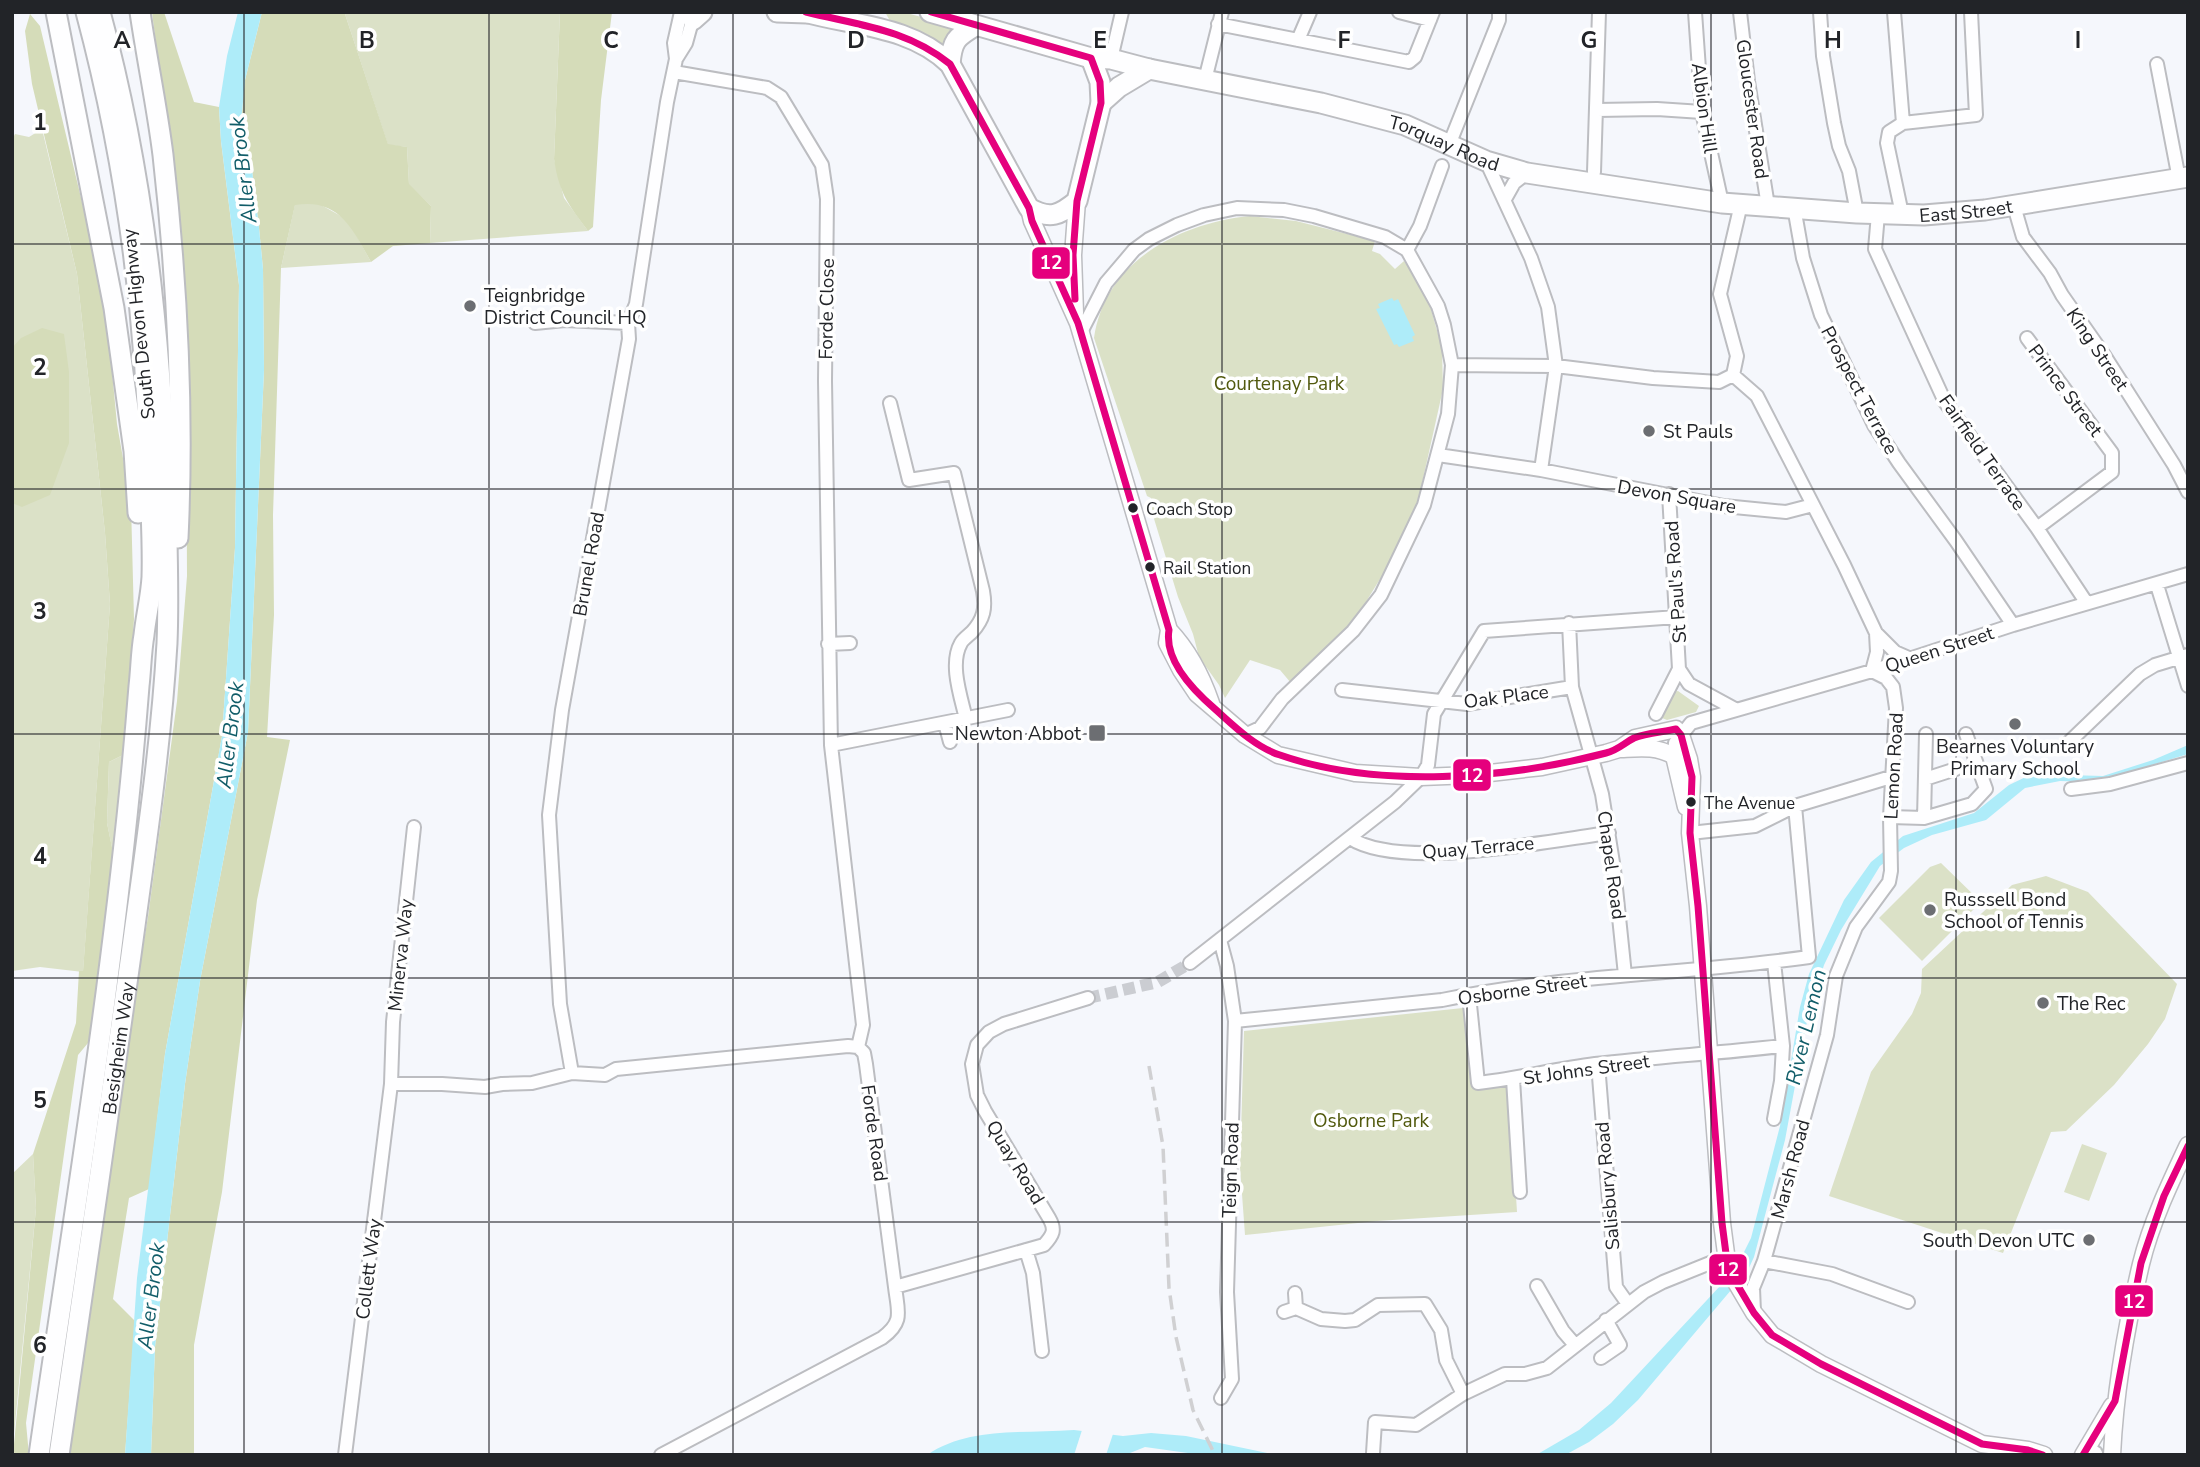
<svg xmlns="http://www.w3.org/2000/svg" width="2200" height="1467" font-family="'Nunito Sans',sans-serif">
<rect width="100%" height="100%" fill="#f5f7fc"/>
<path fill="#dbe1c7" d="M346,12H560L554,159L564,198L588,231L430,243L431,206L409,185L407,147L388,145L345,14Z
M885,12H903L961,28L947,49L928,35L890,21Z
M42,129L77,274L105,533L110,604L83,972L40,967L12,971V140L15,134L29,137Z
M314,201L348,220L371,262L281,268L295,204Z
M1250,216L1296,221L1375,241L1372,251L1380,254L1395,269L1404,261L1420,284L1430,306L1442,348L1443,389L1417,506L1396,553L1353,623L1291,683L1280,670L1250,660L1225,698L1219,685L1199,657L1193,634L1178,597L1151,509L1153,506L1151,498L1147,496L1094,338C1105,261 1180,223 1250,216Z
M1678,691L1699,706L1696,712L1667,720L1662,718L1673,692Z
M125,754L114,858L107,823L109,762Z
M1941,863L1981,902L1922,961L1879,918L1930,867Z
M2046,876L2088,892L2177,984L2165,1019L2148,1044L2114,1085L2066,1131L2051,1132L2003,1253L1829,1196L1871,1072L1912,1014L1921,993L1922,969L2012,885Z
M1463,1008L1474,1087L1509,1086L1517,1212L1377,1221L1245,1235L1240,1167L1244,1031Z
M2082,1144L2107,1153L2089,1201L2064,1192Z
M33,1154L36,1208L12,1455V1174Z"/>
<path fill="#d5dcb9" d="M152,12H164L194,102L219,107L221,141L239,285L235,548L222,736L165,1054L149,1189L129,1198L113,1299L135,1321L125,1455H68L130,1023L148,917L177,701L187,576L186,343L180,239Z
M262,12H346L345,14L388,144L407,147L409,184L431,206L430,243L393,246L371,262C352,228 339,198 295,205L281,268L273,515L274,615L267,737L290,740L257,900L222,1192L194,1345V1455H151L155,1347L185,1084L200,981L248,732L264,370L263,269L259,228L252,170L241,123L245,80Z
M560,12H612L601,100L593,227L588,231C568,204 559,193 554,159Z
M30,14L40,26L97,265L107,319L117,424L131,504L134,619L125,754L109,762L107,823L115,862L92,1026L88,1043L78,1055L26,1423L29,1455H13L36,1208L33,1154L76,1023L79,971H83L110,604L105,533L77,274L32,84L25,31Z
M42,328L64,334L69,372V443L50,495L22,507L12,503V348L21,338Z"/>
<path fill="#aeecf9" d="M238,12H262L245,80L241,123L252,170L259,228L263,269L264,370L248,732L200,981L185,1084L155,1347L151,1455H125L137,1278L165,1054L222,736L235,548L239,285L221,141L219,107L227,56Z
M1392,298L1394,301L1398,299L1415,335L1412,337L1414,341L1399,347L1397,344L1394,345L1376,309L1380,308L1378,304Z
M2188,745V754L2096,782L2060,781L2025,788L1986,820L1932,835L1904,848L1880,866L1841,930L1824,965L1807,1021L1785,1140L1754,1257L1748,1270L1638,1400L1613,1424L1589,1442L1565,1455H1536L1579,1430L1611,1403L1720,1286L1741,1258L1751,1238L1780,1126L1800,1007L1809,974L1844,900L1871,862L1903,836L1974,813L2009,785L2032,774L2103,776L2153,760Z
M1074,1430L1123,1436L1151,1433L1186,1436L1277,1455H1202L1145,1447L1125,1455H927C969,1426 1026,1434 1074,1430Z"/>
<path fill="#f5f7fc" d="M1083,1427L1114,1431L1106,1455H1074Z"/>
<g fill="none" stroke-linecap="round" stroke-linejoin="round">
<path stroke="#cbcdd2" stroke-width="12" stroke-dasharray="12 6" stroke-linecap="butt" d="M1088,998L1158,982L1190,963"/>
<defs>
<path id="minor" d="M1399,12L1430,20
M1695,12L1702,112L1722,203
M1740,12L1748,81L1768,206
M1820,12L1823,56L1834,123L1839,146L1849,171L1857,213
M1894,12L1903,123L1889,132L1887,143L1902,214
M1218,24L1409,62L1415,57L1433,12
M1298,40L1310,12
M676,59L686,43L694,14
M1111,59L1122,12
M2157,64L2179,179
M674,72L767,88L781,97L822,165L827,199L825,381L831,745L863,1025L858,1047
M1205,80L1222,12
M1597,110L1657,109L1702,112
M1903,123L1976,115L1971,12
M1449,145L1499,20V12
M1486,161L1531,258L1548,307L1556,366L1541,470
M1594,172L1599,12
M1505,199L1514,183L1527,173
M1741,204L1720,294L1737,356L1733,375L1757,396L1844,565L1876,633L1895,652L1911,659
M2014,206L2023,237L2050,273L2062,295L2104,355L2174,465L2188,492
M1794,207L1803,258L1821,315L1874,425L1899,463L1956,541L2013,625
M1878,214L1875,249L1945,402L2037,528L2086,602
M1407,250L1420,226L1442,166
M535,323L565,320L628,323
M1081,332L1106,283L1134,250L1149,239L1177,225L1204,215L1237,208L1284,210L1314,216L1385,237L1407,250L1438,306L1444,325L1452,365L1448,414L1424,505L1381,595L1353,631L1282,699L1260,728L1245,735
M2027,338L2112,453V472L2037,528
M1452,365L1556,366L1653,378L1719,382L1733,375
M890,403L909,480L954,473L983,591C986,608 984,619 972,632C969,635 963,639 961,643C949,664 961,697 966,719
M1438,455L1541,470L1724,506L1786,512L1813,505
M2157,585L2188,686
M1569,623L1572,687L1602,794L1614,869L1625,975
M828,644L850,643
M1679,669L1689,684L1735,709
M1342,690L1467,704L1572,687
M1656,714L1679,669L1669,494
M945,723L950,742
M831,745L1008,710
M2065,746L2140,674L2155,665L2188,655
M1674,756L1675,743L1691,723L1872,671L2013,625L2188,574
M1925,779L1956,769
M2071,789L2110,784L2188,763
M1890,817L1924,818L1926,734
M1924,818L1972,804L1986,789L1966,734
M1690,833L1755,826L1795,806L1891,777
M1350,838C1400,871 1548,841 1609,833
M1220,940L1227,966L1235,1021L1227,1292L1232,1379L1221,1398
M1190,963L1395,802L1421,777L1428,765L1434,714L1484,631L1677,617
M1469,995L1478,1083C1517,1079 1555,1069 1595,1064C1657,1057 1720,1053 1783,1046
M1235,1021L1442,1000C1563,975 1687,974 1809,957L1795,806
M1598,1064L1616,1287L1628,1304
M572,1073L560,1004L549,815L562,710L629,339L628,323L636,304L667,102L676,59L674,43L681,12
M1513,1079L1520,1192
M391,1084H442L485,1087L502,1084L532,1083L572,1073L605,1075L616,1069L848,1046L858,1047
M1774,1119L1781,1081L1783,1046L1774,962
M1026,1250L1033,1273L1042,1351
M1764,1261L1832,1274L1908,1302
M1537,1286L1563,1331L1575,1345
M895,1287L1044,1245C1053,1235 1056,1230 1049,1218L985,1111L977,1095L972,1064L977,1045L989,1032L1004,1024L1088,998
M1296,1308L1321,1319L1345,1321L1355,1320L1378,1305L1425,1304L1441,1330L1446,1360L1463,1394
M1284,1312L1296,1308L1295,1293
M1754,1312L1753,1288L1764,1261L1827,1035L1836,976L1856,927L1889,882L1891,871L1890,817L1896,708L1893,687L1886,678L1872,671L1877,652L1876,633
M1601,1358L1620,1345L1606,1320
M1373,1453L1375,1422L1416,1425L1463,1394L1505,1374H1525L1547,1368L1644,1292L1663,1282L1725,1257
M345,1455L391,1084L393,1022L414,827
M661,1455L882,1338C904,1322 898,1312 895,1287L866,1064L864,1053L858,1047"/>
<path id="secondary" d="M1029,208L1032,221L1078,323L1169,630L1167,643L1181,670L1197,694L1245,735L1278,755L1355,773L1421,777L1472,775L1542,767L1606,753L1619,749L1635,738L1676,729L1681,735L1689,759L1692,777L1690,833L1698,906L1722,1223L1728,1269L1754,1313L1772,1335L1821,1364L1982,1444L2028,1450L2044,1455
M1075,313L1073,255L1077,201
M1169,630C1188,650 1202,677 1211,703
M1621,749C1641,748 1656,746 1674,756L1686,807
M2083,1455L2112,1406
M2112,1455C2115,1391 2126,1327 2141,1264C2151,1223 2170,1183 2188,1145"/>
<g id="primary">
<path d="M777,12L807,13"/>
<path d="M805,12C855,26 911,26 950,64L1029,208C1050,220 1060,215 1077,201L1101,103L1100,82L1091,58"/>
<path id="s1" d="M930,12L1091,58L1111,59L1149,69L1321,103L1405,125L1486,161L1527,173L1722,203L1857,213L1924,215L1985,210L2188,177"/>
<path d="M693,20L702,12"/>
<path d="M950,64C952,41 956,37 975,26"/>
<path d="M1101,103L1119,87L1149,69"/>
<path d="M2092,1455H2093"/>
</g>
<g id="trunk">
<path d="M56,12L114,308L134,451L138,513"/>
<path d="M140,12C147,60 157,107 163,155C177,280 184,412 178,538"/>
<path d="M39,1455C76,1199 119,944 139,686C141,669 141,652 144,635C146,616 151,596 152,577C153,546 151,514 150,482C147,324 127,165 86,12"/>
<path id="s2" d="M59,1455C83,1288 108,1122 131,955C145,851 161,748 167,643C169,595 167,545 166,497C161,334 143,169 100,12"/>
</g>
</defs>
<use href="#minor" stroke="#bcbdc1" stroke-width="16"/>
<use href="#secondary" stroke="#bcbdc1" stroke-width="19"/>
<use href="#primary" stroke="#bcbdc1" stroke-width="23"/>
<use href="#trunk" stroke="#bcbdc1" stroke-width="23"/>
<use href="#minor" stroke="#fefeff" stroke-width="12"/>
<use href="#secondary" stroke="#fefeff" stroke-width="16"/>
<use href="#primary" stroke="#fefeff" stroke-width="19"/>
<use href="#trunk" stroke="#fefeff" stroke-width="19"/>
<path stroke="#d0d0d2" stroke-width="3.5" stroke-dasharray="14 7" stroke-linecap="butt" d="M1149,1066L1163,1146L1169,1288L1176,1337L1193,1410L1215,1455"/>
<defs>
<path id="bus-1" d="M806,12C858,25 907,29 950,64L1029,208L1032,221L1078,323L1169,630C1164,660 1194,691 1215,709C1234,726 1255,747 1280,755C1377,789 1508,779 1606,753C1618,750 1624,743 1634,738C1646,733 1663,732 1676,729L1681,735L1692,777L1690,833L1698,906L1722,1223L1728,1269L1754,1313L1772,1335L1821,1364L1982,1444L2028,1450L2043,1455
M931,12L1091,58L1100,82L1101,103L1077,201L1073,255L1075,299
M2083,1455L2115,1401L2141,1263L2164,1196L2188,1146"/>
</defs>
<use href="#bus-1" stroke="#fff" stroke-width="12"/>
<use href="#bus-1" stroke="#e5007d" stroke-width="7"/>
</g>
<path fill="none" stroke="#222428" stroke-width="2" stroke-opacity="0.55" d="M244,12V1455M489,12V1455M733,12V1455M978,12V1455M1222,12V1455M1467,12V1455M1711,12V1455M1956,12V1455M12,244H2188M12,489H2188M12,734H2188M12,978H2188M12,1222H2188"/>
<g fill="#6c6e72" stroke="#fff" stroke-width="2.5">
<circle cx="470" cy="306" r="7"/>
<circle cx="1649" cy="431" r="7"/>
<circle cx="2015" cy="724" r="7"/>
<rect x="1088" y="724" width="18" height="18" rx="3.5"/>
<circle cx="1930" cy="910" r="7"/>
<circle cx="2043" cy="1003" r="7"/>
<circle cx="2089" cy="1240" r="7"/>
</g>
<g fill="#222428" stroke="#fff" stroke-width="2.5">
<circle cx="1133" cy="508" r="6"/>
<circle cx="1150" cy="567" r="6"/>
<circle cx="1691" cy="802" r="6"/>
</g>
<g text-anchor="middle" stroke-width="7" stroke-linejoin="round" paint-order="stroke">
<g font-size="17" fill="#222428" stroke="#fff" text-anchor="start">
<text x="1146" y="515">Coach Stop</text>
<text x="1163" y="574">Rail Station</text>
<text x="1704" y="809">The Avenue</text>
</g>
<g font-size="19" fill="#222428" stroke="#fff">
<text transform="translate(1705 108) rotate(82)" y="7">Albion Hill</text>
<text transform="translate(1753 109) rotate(82)" y="7">Gloucester Road</text>
<text dy="7" stroke="none"><textPath href="#s1" startOffset="532">Torquay Road</textPath></text>
<text dy="7" stroke="none"><textPath href="#s1" startOffset="1062">East Street</textPath></text>
<text transform="translate(826 309) rotate(-89)" y="7">Forde Close</text>
<text transform="translate(138 324) rotate(-96)" y="7">South Devon Highway</text>
<text transform="translate(2098 349) rotate(56)" y="7">King Street</text>
<text transform="translate(1860 390) rotate(62)" y="7">Prospect Terrace</text>
<text transform="translate(2066 390) rotate(53)" y="7">Prince Street</text>
<text transform="translate(1983 452) rotate(55)" y="7">Fairfield Terrace</text>
<text transform="translate(1677 496) rotate(10)" y="7">Devon Square</text>
<text transform="translate(588 564) rotate(-80)" y="7">Brunel Road</text>
<text transform="translate(1675 582) rotate(-94)" y="7">St Paul's Road</text>
<text transform="translate(1939 649) rotate(-18)" y="7">Queen Street</text>
<text transform="translate(1506 696) rotate(-7)" y="7">Oak Place</text>
<text transform="translate(1893 766) rotate(-87)" y="7">Lemon Road</text>
<text transform="translate(1478 847) rotate(-5)" y="7">Quay Terrace</text>
<text transform="translate(1612 865) rotate(82)" y="7">Chapel Road</text>
<text transform="translate(400 955) rotate(-84)" y="7">Minerva Way</text>
<text transform="translate(1522 989) rotate(-8)" y="7">Osborne Street</text>
<text dy="7" stroke="none"><textPath href="#s2" startOffset="411">Besigheim Way</textPath></text>
<text transform="translate(1586 1069) rotate(-8)" y="7">St Johns Street</text>
<text transform="translate(875 1133) rotate(82)" y="7">Forde Road</text>
<text transform="translate(1016 1162) rotate(59)" y="7">Quay Road</text>
<text transform="translate(1790 1169) rotate(-75)" y="7">Marsh Road</text>
<text transform="translate(1230 1170) rotate(-88)" y="7">Teign Road</text>
<text transform="translate(1607 1186) rotate(-95)" y="7">Salisbury Road</text>
<text transform="translate(368 1269) rotate(-83)" y="7">Collett Way</text>
</g>
<g font-size="19" fill="#222428" stroke="#fff" text-anchor="start">
<text x="484" y="302">Teignbridge<tspan x="484" dy="22">District Council HQ</tspan></text>
<text x="1663" y="438">St Pauls</text>
<text x="1081" y="740" text-anchor="end">Newton Abbot</text>
<text x="2015" y="753" text-anchor="middle">Bearnes Voluntary<tspan x="2015" dy="22">Primary School</tspan></text>
<text x="1944" y="906">Russsell Bond<tspan x="1944" dy="22">School of Tennis</tspan></text>
<text x="2057" y="1010">The Rec</text>
<text x="2075" y="1247" text-anchor="end">South Devon UTC</text>
</g>
<g font-size="19" fill="#525a0e" stroke="#fff">
<text x="1279" y="390">Courtenay Park</text>
<text x="1371" y="1127">Osborne Park</text>
</g>
<g font-size="21" font-style="italic" fill="#115d69" stroke="#fff">
<text transform="translate(243 170) rotate(-97)" y="7">Aller Brook</text>
<text transform="translate(230 735) rotate(-83)" y="7">Aller Brook</text>
<text transform="translate(1806 1027) rotate(-77)" y="7">River Lemon</text>
<text transform="translate(151 1296) rotate(-83)" y="7">Aller Brook</text>
</g>
</g>
<g font-size="23" text-anchor="middle" font-weight="bold" fill="#222428" stroke="#fff" stroke-width="7" stroke-linejoin="round" paint-order="stroke">
<text x="122" y="48">A</text>
<text x="367" y="48">B</text>
<text x="611" y="48">C</text>
<text x="856" y="48">D</text>
<text x="1100" y="48">E</text>
<text x="1344" y="48">F</text>
<text x="1589" y="48">G</text>
<text x="1833" y="48">H</text>
<text x="2078" y="48">I</text>
<text x="40" y="130">1</text>
<text x="40" y="375">2</text>
<text x="40" y="619">3</text>
<text x="40" y="864">4</text>
<text x="40" y="1108">5</text>
<text x="40" y="1353">6</text>
</g>
<g stroke="#fff" stroke-width="2.5">
<rect x="1031" y="246" width="40" height="34" rx="7" fill="#e5007d"/>
<rect x="1452" y="758" width="40" height="34" rx="7" fill="#e5007d"/>
<rect x="1708" y="1253" width="40" height="33" rx="7" fill="#e5007d"/>
<rect x="2114" y="1284" width="40" height="34" rx="7" fill="#e5007d"/>
</g>
<g font-size="19" text-anchor="middle" font-weight="bold" fill="#fff">
<text x="1051" y="269">12</text>
<text x="1472" y="782">12</text>
<text x="1728" y="1276">12</text>
<text x="2134" y="1308">12</text>
</g>
<rect width="2200" height="1467" fill="none" stroke="#222428" stroke-width="28"/>
</svg>
